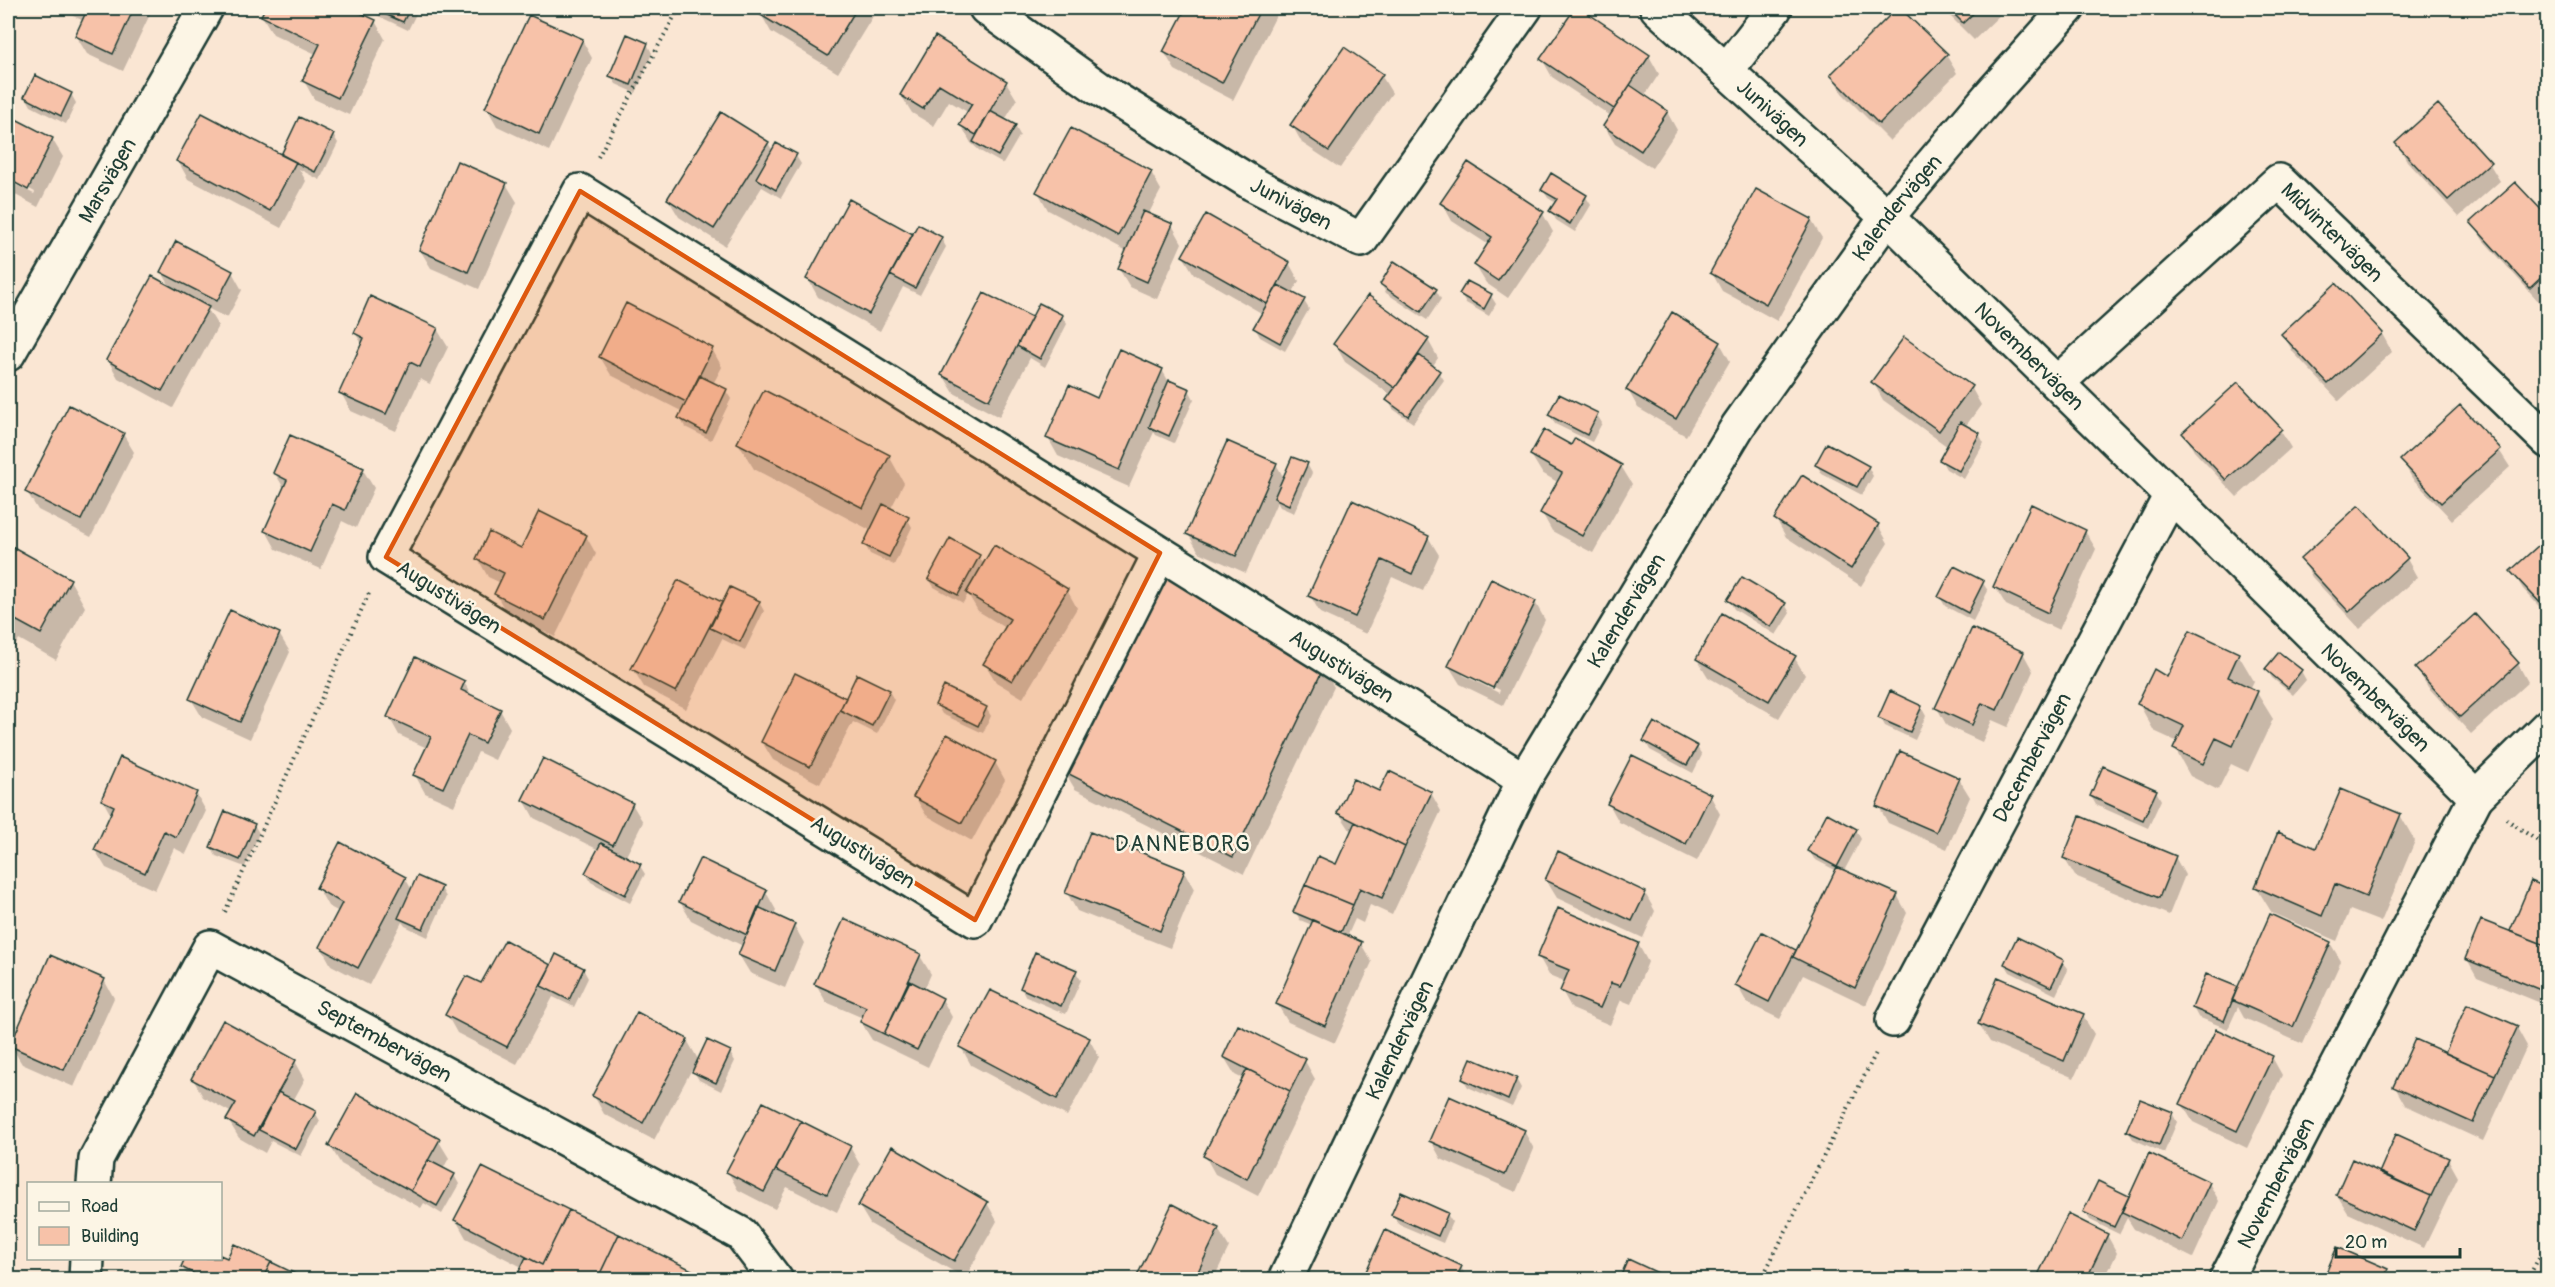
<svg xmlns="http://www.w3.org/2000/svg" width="2555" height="1287" font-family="Pangolin,sans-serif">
<rect width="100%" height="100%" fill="#fae6d3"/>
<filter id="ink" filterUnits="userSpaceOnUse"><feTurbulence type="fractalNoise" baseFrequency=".0167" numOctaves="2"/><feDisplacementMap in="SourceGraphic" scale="12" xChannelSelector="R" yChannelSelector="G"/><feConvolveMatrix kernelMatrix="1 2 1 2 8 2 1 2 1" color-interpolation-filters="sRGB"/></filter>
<g filter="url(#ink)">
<path fill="#0003" fill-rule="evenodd" d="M56,8H153L123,71L87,54L76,36L84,21Z
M266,8H347L375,21L385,39L349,115L314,99L304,81L316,54L273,34L262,16Z
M369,8H419L408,30L372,13Z
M765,8H878L838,73L771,32L761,14Z
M1187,8H1280L1233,100L1175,70L1164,52Z
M1577,8L1649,56L1659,74L1644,97L1667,112L1677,130L1652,168L1615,144L1604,126L1611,116L1552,77L1542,59Z
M1942,8H2007L1974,40Z
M627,36L647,44L652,53L636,93L616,84L611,75Z
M935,38L1006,82L1017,100L1005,120L1015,126L1020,135L1003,164L980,151L971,143L961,125L969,113L949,101L934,126L912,113L901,95Z
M582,40L592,58L549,151L497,126L487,108Z
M1946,55L1957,73L1890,141L1842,93L1832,75Z
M1381,75L1392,93L1340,168L1302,143L1292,125Z
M71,94L76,103L66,124L31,106L26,97Z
M8,117L52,139L63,157L38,207L8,191V181L34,194L35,192L8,178Z
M333,135L338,143L320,180L299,169L306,181L281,228L188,179L178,161L282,156Z
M768,143L773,151L796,156L801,164L781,198L762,187L725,246L679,217L668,199Z
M2397,143L2489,163L2500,181L2459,217L2407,161Z
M1151,172L1161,190L1148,215L1172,225L1182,243L1157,299L1130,287L1119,269L1127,252L1048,210L1038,192Z
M1551,175L1586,197L1591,205L1575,232L1556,220L1551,211L1556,203L1548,198L1543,190Z
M506,184L517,202L479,289L431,268L420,250Z
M1442,203L1543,214L1553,232L1508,298L1486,283L1475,265L1489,245L1452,221Z
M2548,219V299L2541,304L2483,240L2472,222Z
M1811,220L1822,238L1777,321L1722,291L1712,273Z
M913,236L941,238L946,247L920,295L903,287L880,331L818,297L808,279Z
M1183,256L1289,263L1299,281L1292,294L1304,301L1309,309L1285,351L1260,337L1255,328L1263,314L1194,274Z
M162,272H232L242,290L227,318L207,308L218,326L173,408L118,378L108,360L171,288Z
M1381,284L1436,290L1441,299L1427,320L1386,293Z
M2336,285L2382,334L2392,352L2339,401L2293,352L2283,334Z
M1461,294L1491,296L1496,304L1489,316L1466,303Z
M1062,316L1067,324L1045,367L1030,358L999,417L954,393L943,375L1033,319Z
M437,329L448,347L430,384L420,379L396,431L351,411L341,393L363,345L355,333Z
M1428,340L1438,358L1432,367L1439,372L1444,380L1413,423L1393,409L1388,400L1391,395L1345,362L1335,344Z
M1720,343L1730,361L1686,436L1638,408L1628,390Z
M712,349L722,367L713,384L726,391L731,399L711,440L685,427L680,418L683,412L611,375L600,357Z
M1162,370L1169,382L1189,390L1194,399L1174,443L1156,435L1154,432L1129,487L1058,456L1048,438L1098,400Z
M1873,382L1971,387L1981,405L1965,427L1979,434L1984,443L1964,479L1946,469L1941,460L1948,447L1883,400Z
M1550,415H1597L1602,423L1592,442L1555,424Z
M2280,430L2291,448L2237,497L2194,451L2184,433Z
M123,434L134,452L91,537L38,510L27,492Z
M291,437L363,470L374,488L356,528L342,521L321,569L276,549L266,531L285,490L275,473Z
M738,443L889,456L904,483L890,510L907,518L912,527L894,565L870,554L865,545L872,531L754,469Z
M1572,447L1621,466L1632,484L1593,553L1552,531L1542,513L1559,483L1542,473L1531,455Z
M2499,450L2510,467L2452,520L2412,478L2402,460Z
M1276,464L1284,478L1307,464L1312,473L1294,513L1280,507L1277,502L1246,573L1199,552L1188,534Z
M1817,465L1868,467L1873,476L1862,495L1822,474Z
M1352,502L1428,537L1439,555L1423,591L1392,577L1366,634L1320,613L1310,595Z
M2359,507L2407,559L2417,577L2360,629L2312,577L2302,559Z
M1776,519L1878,525L1888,543L1861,586L1786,537Z
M2085,531L2096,549L2059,630L2006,605L1995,587Z
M586,536L596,554L555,637L506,612L496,594L501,583L488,577L478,559Z
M2548,539V616L2523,589L2512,571Z
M8,546L70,580L85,607L56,660L19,639L8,660Z
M979,556L984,565L1067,590L1077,608L1023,698L996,682L985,664L1006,628L978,611L968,594L963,603L934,587L929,579Z
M678,582L723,604L759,602L764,611L745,650L722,639L686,709L644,687L633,669Z
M1983,583L1988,591L1973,621L1945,606L1940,597Z
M1729,600L1785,604L1790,613L1776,635L1734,609Z
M1535,602L1545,620L1503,705L1460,684L1449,666ZM1463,672L1500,690L1499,693L1463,675Z
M2475,616L2518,664L2528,682L2471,734L2428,687L2417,669Z
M279,634L290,652L250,739L202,717L191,699Z
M2023,653L2033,671L2008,727L1992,720L1982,742L1947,726L1937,708Z
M2238,654L2254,681L2250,689L2257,693L2273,719L2248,772L2231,764L2218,790L2190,776L2175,749L2178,742L2154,731L2139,704L2168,679Z
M1794,657L1805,675L1779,718L1708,677L1697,659Z
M1323,669L1334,687L1244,874L1075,789L1064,771Z
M2267,669L2301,671L2306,680L2293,695L2272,678Z
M464,682L473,698L500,710L510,728L495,760L478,752L454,806L425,793L415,775L427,748L399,735L389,717Z
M889,691L894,700L877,734L853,722L820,784L773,760L762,742L846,700Z
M1891,693L1921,707L1926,716L1915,740L1885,726L1880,717Z
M937,705L986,708L991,716L983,733L942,714Z
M1645,741L1697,747L1702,755L1693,773L1650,750Z
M995,762L1005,780L972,841L926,815L915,797Z
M1959,779L1970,797L1947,849L1888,823L1878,805Z
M2156,791L2161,800L2148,828L2096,805L2091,796Z
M196,793L206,811L186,854L174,848L155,890L106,868L95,850L111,815L102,799Z
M1379,793H1431L1441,811L1392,915L1370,905L1363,923L1355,919L1347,937L1361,944L1372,962L1335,1043L1288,1022L1277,1004L1312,925L1300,920L1295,911L1337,866L1352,833L1339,813Z
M1710,795L1720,814L1697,861L1619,822L1609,804Z
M524,800L632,804L643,822L625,858L640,866L645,874L630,903L591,882L586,873L599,850L534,818Z
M2400,815L2415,841L2381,922L2350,910L2337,941L2272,913L2256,887L2317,850Z
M254,825L259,833L245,867L216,856L211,847Z
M1856,830L1861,839L1844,871L1897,895L1907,913L1866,1005L1803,975L1780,1019L1747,1003L1737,985L1763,934L1797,952L1837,871L1814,859L1809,850Z
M2175,857L2185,875L2169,915L2075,876L2064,858Z
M1184,871L1194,889L1170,948L1077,911L1067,893Z
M405,878L412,890L441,888L446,897L428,937L405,926L402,922L369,985L331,965L321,947L339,912L328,906L318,888Z
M1546,880L1645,893L1655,911L1643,938L1557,898Z
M2532,883L2548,889V1006L2477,977L2467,959L2511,933Z
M766,892L776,910L773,916L794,925L804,943L785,988L750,973L739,955L743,946L691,920L680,902Z
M845,921L920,956L931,974L924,990L942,999L952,1017L928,1067L872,1040L861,1022L863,1018L826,1002L816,984Z
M2330,943L2341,961L2303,1044L2244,1018L2238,1007L2228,1029L2198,1017L2193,1008Z
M1638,944L1648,962L1631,1004L1621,1000L1610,1025L1572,1009L1562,991L1566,982L1549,975L1539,957Z
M2063,962L2068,970L2056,995L2010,972L2005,964Z
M550,966L583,969L588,978L574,1007L553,997L517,1064L457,1033L447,1015L482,985Z
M1075,971L1081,980L1066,1014L1026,997L1021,988Z
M104,980L114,998L74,1087L22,1064L11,1046Z
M2083,1016L2094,1034L2074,1078L1990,1042L1979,1024Z
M2517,1028L2527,1046L2483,1141L2405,1105L2395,1087L2446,1055Z
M1089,1039L1099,1057L1067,1116L971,1065L961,1047Z
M687,1040L699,1061L730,1053L735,1061L721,1091L699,1080L692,1069L654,1140L604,1114L594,1096Z
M1224,1057L1305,1061L1315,1079L1258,1196L1215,1174L1205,1156L1243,1079L1235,1075Z
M2272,1057L2282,1075L2247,1148L2193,1122L2182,1104Z
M295,1061L305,1079L293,1101L315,1112L320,1121L301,1156L271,1141L265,1153L239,1138L228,1120L232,1113L203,1097L193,1079Z
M1463,1079H1516L1521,1088L1512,1107L1468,1087Z
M763,1104L850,1147L860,1165L837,1212L787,1187L775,1209L738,1190L728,1172Z
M2172,1113L2177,1122L2164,1153L2133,1139L2128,1131Z
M1524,1131L1534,1149L1516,1192L1441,1159L1431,1141Z
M438,1140L449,1158L443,1169L454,1175L459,1184L442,1214L424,1203L421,1208L341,1164L330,1146Z
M2448,1159L2458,1177L2424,1248L2348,1213L2337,1195L2380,1175Z
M482,1169L708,1280H516L522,1267L466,1238L456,1220Z
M2098,1183L2130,1198L2209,1183L2219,1201L2193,1258L2134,1229L2127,1218L2119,1234L2090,1220L2085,1212Z
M987,1203L997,1221L965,1278L870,1224L859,1206Z
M1447,1214L1452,1222L1443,1243L1398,1224L1393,1215Z
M1218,1229L1229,1247L1213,1280H1137Z
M2107,1235L2117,1253L2104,1280H2041L2039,1277Z
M182,1267L303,1280H190Z
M1461,1267L1468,1280L1364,1278Z
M2387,1271L2392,1280H2324Z"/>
<path fill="#f7c2a9" stroke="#1f3d34" stroke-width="1.5" d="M82,8H134L113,54L75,36L87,10Z
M265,8H350L376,20L338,98L302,81L320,44L261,16Z
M371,8H410L403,22Z
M764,8H857L828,56L759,14Z
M1186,8H1261L1222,83L1163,52Z
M1575,8H1580L1650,55L1614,109L1540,59Z
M1897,8H1900L1948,54L1879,124L1830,75Z
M1948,8H1979L1963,23Z
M529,15L583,39L539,134L485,108Z
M627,34L648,43L631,85L609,76Z
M935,36L1007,81L976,135L959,125L972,104L939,84L923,109L900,95Z
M1344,47L1383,74L1329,151L1290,125Z
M35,75L72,93L61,116L24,97Z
M1630,85L1668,111L1641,151L1603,126Z
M2438,104L2491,162L2448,200L2395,143Z
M990,111L1016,125L998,156L973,142Z
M721,112L769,142L714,229L667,199Z
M202,113L296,162L270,211L176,161Z
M8,115L53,138L28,190L8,179Z
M299,117L334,134L315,172L281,155Z
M1071,128L1152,171L1118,236L1036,192Z
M776,143L797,154L776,190L756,178Z
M457,161L507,183L468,272L419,250Z
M1468,162L1544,212L1498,281L1474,265L1492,237L1440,203Z
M1551,173L1587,195L1570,224L1549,211L1557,199L1541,190Z
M2515,182L2548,217V271L2530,288L2470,222Z
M1756,189L1812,219L1766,304L1710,273Z
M849,199L913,234L869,314L806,279Z
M1143,211L1173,224L1147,282L1118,269Z
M1206,214L1290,262L1267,304L1182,256Z
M918,224L942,237L915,288L890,275Z
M176,241L233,271L217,301L160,272Z
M1394,261L1437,289L1421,312L1380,284Z
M152,276L209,307L162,391L106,360Z
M1467,281L1492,294L1484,309L1459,294Z
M2336,283L2383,333L2328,384L2281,334Z
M1278,285L1305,299L1280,343L1253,328Z
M984,293L1032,317L989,400L941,375Z
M1368,295L1429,339L1395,388L1333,344Z
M370,296L438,328L420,367L410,362L386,414L339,393L364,338L354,333Z
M626,303L713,348L686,402L599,357Z
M1039,303L1063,315L1040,359L1017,346Z
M1672,312L1721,342L1676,419L1626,390Z
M1904,337L1972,386L1939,431L1871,382Z
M1119,349L1163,369L1119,470L1046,438L1069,385L1097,398Z
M1419,355L1440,371L1408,416L1386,400Z
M700,376L727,389L706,433L678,418Z
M1169,380L1190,389L1169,436L1149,427Z
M2238,382L2282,429L2226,480L2182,433Z
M764,390L890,455L863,508L737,443Z
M1559,394L1598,413L1587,435L1548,415Z
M69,405L124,433L81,520L25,492Z
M2460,405L2501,449L2441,503L2400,460Z
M1960,422L1980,433L1959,471L1939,460Z
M1544,430L1571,445L1575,438L1622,465L1582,536L1540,513L1562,473L1530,455Z
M290,435L364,468L345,510L332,504L310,552L264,531L287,480L273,473Z
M1227,441L1277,463L1236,556L1186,534Z
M1827,443L1869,466L1857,487L1815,465Z
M1292,457L1308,463L1289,505L1274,498Z
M1802,475L1879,524L1851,569L1774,519Z
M1352,500L1429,536L1412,574L1382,560L1355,617L1308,596Z
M883,504L909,517L889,557L863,545Z
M2031,504L2086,530L2048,613L1993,587Z
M2359,505L2408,558L2349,612L2300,559Z
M539,511L587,535L545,620L494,594L504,573L476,559L489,532L521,548Z
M2548,537V611L2510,571Z
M950,538L980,555L958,595L928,579Z
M8,544L71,579L41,634L8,616Z
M994,545L1068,589L1012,681L983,664L1010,619L966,593Z
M1954,566L1984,581L1968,613L1938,597Z
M1167,571L1324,667L1233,857L1063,771Z
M1742,577L1786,603L1771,627L1727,600Z
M1491,579L1536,601L1493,688L1448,666Z
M678,580L722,602L676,692L631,669Z
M730,587L760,601L740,642L710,628Z
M230,610L280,633L240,722L189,699Z
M1722,613L1796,656L1769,701L1696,659Z
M2475,614L2519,663L2460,717L2415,668Z
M1972,628L2024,652L1997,710L1982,703L1972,725L1935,708Z
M2190,630L2239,653L2228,677L2258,691L2233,746L2216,738L2203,764L2173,749L2184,726L2137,704L2154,669L2167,677Z
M2279,652L2302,670L2288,688L2265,669Z
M415,657L465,681L461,690L501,709L484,743L468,735L443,788L413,775L431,737L387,717Z
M795,673L846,698L810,767L761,742Z
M857,674L890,690L872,726L840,710Z
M944,686L987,707L978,726L935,705Z
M1890,691L1922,706L1910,732L1878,718Z
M1654,722L1698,746L1687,765L1643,741Z
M947,734L996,761L962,823L913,797Z
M1900,751L1960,778L1936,832L1876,806Z
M1632,755L1711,794L1686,844L1607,804Z
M120,757L197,792L176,837L164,831L145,873L94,850L114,806L101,800Z
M543,758L633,803L613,845L522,800Z
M2103,766L2157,790L2143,820L2090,796Z
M1389,771L1432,792L1405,847L1337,813L1353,779L1379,791Z
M2341,789L2401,814L2366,897L2335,884L2322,916L2255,887L2278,832L2316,848Z
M225,811L255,824L240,860L210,847Z
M1827,813L1857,829L1837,867L1807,851Z
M2080,816L2176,856L2159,898L2063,858Z
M1355,822L1405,847L1382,898L1360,888L1353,905L1305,885L1318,856L1336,864Z
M1090,832L1185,870L1160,931L1065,893Z
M340,842L406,877L358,968L319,947L342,903L316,888Z
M601,843L641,864L625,895L585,873Z
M1558,851L1646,892L1632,921L1545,880Z
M700,858L767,890L747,935L679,902Z
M1837,867L1898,894L1855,988L1793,957Z
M417,876L442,887L423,929L398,918Z
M2531,881L2548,888V946L2510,931Z
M1305,885L1353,905L1341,932L1293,912Z
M758,907L795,924L775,971L738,955Z
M1558,908L1639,943L1620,986L1611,983L1600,1008L1560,991L1569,970L1537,957Z
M2270,914L2331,942L2293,1027L2232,1000Z
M844,919L921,954L884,1034L860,1022L866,1007L814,984Z
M1313,920L1362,942L1325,1026L1276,1004Z
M2481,920L2548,946V978L2543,991L2465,959Z
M1762,932L1796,950L1769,1002L1735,985Z
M2017,937L2064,960L2051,987L2004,964Z
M505,940L551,965L507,1047L445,1015L466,976L481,983Z
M1035,952L1077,970L1061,1006L1020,988Z
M556,954L584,968L569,1000L541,986Z
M50,955L105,979L64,1070L10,1046Z
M2206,974L2238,987L2224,1021L2192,1008Z
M1998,977L2084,1014L2064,1061L1978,1024Z
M910,981L943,998L917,1050L884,1034Z
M990,990L1090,1038L1057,1099L959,1047Z
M2467,1004L2518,1026L2495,1075L2445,1053Z
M637,1012L688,1039L643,1123L592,1096Z
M223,1020L296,1060L254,1136L226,1120L236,1103L191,1079Z
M1238,1025L1306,1059L1290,1091L1223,1057Z
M2216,1029L2273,1056L2237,1131L2180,1104Z
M2415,1039L2495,1075L2473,1123L2393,1087Z
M707,1040L731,1051L716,1083L692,1072Z
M1471,1058L1517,1078L1508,1100L1462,1079Z
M1247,1069L1290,1091L1247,1179L1203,1156Z
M278,1092L316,1111L296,1149L259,1130Z
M357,1093L440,1139L411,1191L328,1146Z
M1449,1096L1525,1130L1505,1175L1429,1141Z
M2140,1099L2173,1112L2159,1145L2126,1131Z
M763,1102L801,1121L764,1192L726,1172Z
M801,1121L851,1146L827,1194L776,1170Z
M2396,1134L2449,1158L2431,1196L2379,1173Z
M892,1146L988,1202L954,1261L858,1206Z
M2149,1153L2210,1182L2182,1241L2122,1212Z
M2352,1159L2431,1196L2414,1231L2336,1195Z
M428,1160L455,1174L437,1206L411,1191Z
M482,1167L569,1210L542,1265L454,1220Z
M2098,1181L2129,1196L2114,1227L2083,1212Z
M1401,1192L1448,1213L1438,1236L1391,1215Z
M1172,1204L1219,1228L1194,1280H1135Z
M569,1210L619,1234L597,1280H515L526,1257L542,1265Z
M2068,1214L2108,1234L2086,1280H2043L2037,1277Z
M1385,1230L1462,1266L1455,1280L1363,1278Z
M619,1234L710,1279L597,1280Z
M234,1244L271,1262L262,1280H201L202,1278L181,1267L185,1258H220V1255L227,1258Z
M2337,1247L2388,1269L2383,1280H2323Z
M1628,1259L1673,1280H1619Z
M271,1262L304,1278L303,1280H262Z"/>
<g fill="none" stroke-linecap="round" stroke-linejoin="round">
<defs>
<g id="minor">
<path id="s1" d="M986,8L1098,88L1253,184L1361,240L1525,8"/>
<path id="s2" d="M1657,8L1887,217L2171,495L2476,797L2226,1280"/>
<path d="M1726,71L1775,8"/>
<path id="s3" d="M8,354L206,8"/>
<path id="s4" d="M2057,383L2279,181L2548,441"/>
<path id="s5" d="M1160,553L975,920L386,557L580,191L1524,780"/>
<path d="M2476,797L2548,726"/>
<path id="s6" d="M1893,1020L2171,495"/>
<path id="s7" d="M94,1184L96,1159L210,947L741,1234L776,1280"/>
<path d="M86,1280L87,1258"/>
<path id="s8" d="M1285,1280L1524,780L1738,426L1887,217L1992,93L2068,8"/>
</g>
</defs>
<use href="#minor" stroke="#1f3d34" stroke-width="38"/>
<path stroke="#1f3d34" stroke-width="4" stroke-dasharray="1.5 4.5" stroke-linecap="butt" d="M598,157L679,8
M2506,819L2548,848
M225,912L370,591
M1761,1280L1876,1053
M2527,1280L2548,1241"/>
<use href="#minor" stroke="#fcf5e5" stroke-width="33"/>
</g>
</g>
<path fill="#de580e" fill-opacity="0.2" stroke="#de580e" stroke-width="4.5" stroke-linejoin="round" d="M580,191L1160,553L975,920L386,557Z"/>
<g text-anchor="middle" stroke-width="5" stroke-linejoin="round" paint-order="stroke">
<g font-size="21" fill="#1f3d34" stroke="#fcf5e5">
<text dy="7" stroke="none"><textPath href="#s2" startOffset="156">Junivägen</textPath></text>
<text dy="7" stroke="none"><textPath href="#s3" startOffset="200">Marsvägen</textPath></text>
<text dy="7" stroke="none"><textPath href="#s1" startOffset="363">Junivägen</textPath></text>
<text dy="7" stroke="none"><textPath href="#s8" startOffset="1238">Kalendervägen</textPath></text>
<text dy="7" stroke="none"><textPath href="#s4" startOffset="374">Midvintervägen</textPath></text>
<text dy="7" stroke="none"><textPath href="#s2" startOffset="510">Novembervägen</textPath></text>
<text transform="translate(449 597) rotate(32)" y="7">Augustivägen</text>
<text dy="7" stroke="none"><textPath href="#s8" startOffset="752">Kalendervägen</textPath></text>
<text dy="7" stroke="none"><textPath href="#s5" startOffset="2415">Augustivägen</textPath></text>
<text dy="7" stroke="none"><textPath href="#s2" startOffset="996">Novembervägen</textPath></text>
<text dy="7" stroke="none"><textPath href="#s6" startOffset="297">Decembervägen</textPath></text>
<text transform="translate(863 852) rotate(32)" y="7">Augustivägen</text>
<text dy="7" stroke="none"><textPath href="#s7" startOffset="464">Septembervägen</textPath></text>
<text dy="7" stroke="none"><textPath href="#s8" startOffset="266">Kalendervägen</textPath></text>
<text transform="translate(2276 1183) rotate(-63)" y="7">Novembervägen</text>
</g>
<g font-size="22" letter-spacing="1.5" fill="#1f3d34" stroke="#fcf5e5">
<text x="1183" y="851">DANNEBORG</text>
</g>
</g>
<rect width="2555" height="1287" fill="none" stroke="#fcf5e5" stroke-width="30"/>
<rect x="15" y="15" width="2525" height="1257" fill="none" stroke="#1f3d34" stroke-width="2" filter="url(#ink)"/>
<rect x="27" y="1182" width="195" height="78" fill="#fcf5e5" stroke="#a4ab9e" stroke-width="1.5"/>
<rect x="39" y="1202" width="30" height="9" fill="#fcf5e5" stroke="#a4ab9e" stroke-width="1.5"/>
<text x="81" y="1212" font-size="18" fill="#1f3d34">Road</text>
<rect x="39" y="1227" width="30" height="18" fill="#f7c2a9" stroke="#a4ab9e" stroke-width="1.5"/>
<text x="81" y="1242" font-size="18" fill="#1f3d34">Building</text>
<path d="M2336 1248v9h124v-9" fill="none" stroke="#1f3d34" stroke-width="3"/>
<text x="2345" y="1248" font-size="18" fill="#1f3d34" stroke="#fcf5e5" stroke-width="4.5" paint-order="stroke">20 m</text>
</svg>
